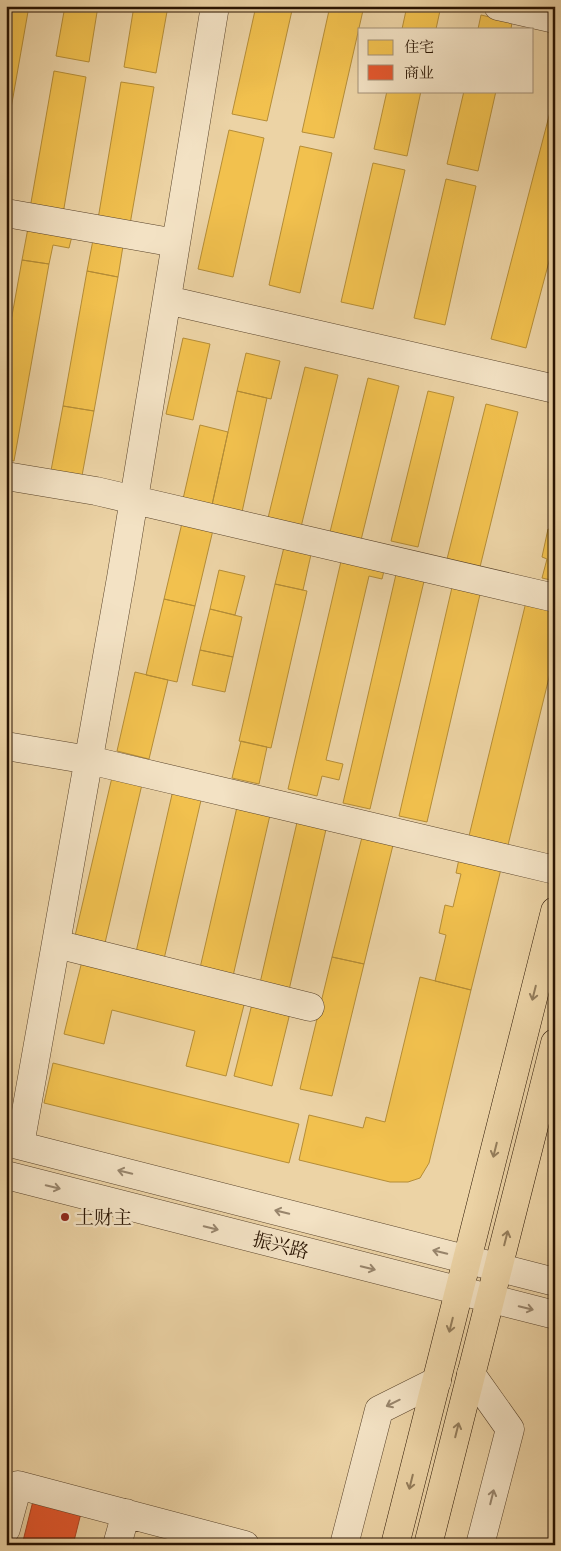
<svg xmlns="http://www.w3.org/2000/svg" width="561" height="1551" font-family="Vollkorn,'Noto Serif SC',serif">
<rect width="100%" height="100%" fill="#ecd3a5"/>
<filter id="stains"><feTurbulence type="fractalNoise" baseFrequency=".004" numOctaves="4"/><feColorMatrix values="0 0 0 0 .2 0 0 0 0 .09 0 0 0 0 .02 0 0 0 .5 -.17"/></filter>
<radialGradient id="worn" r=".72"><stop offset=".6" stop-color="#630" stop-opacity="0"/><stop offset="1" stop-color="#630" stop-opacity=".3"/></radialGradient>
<path fill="#f2c14e" stroke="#b58d37" d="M6,6H29L6,137Z
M65,6H98L89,62L56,56Z
M134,6H168L156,73L124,67Z
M256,6H293L267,121L232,114Z
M330,6H364L334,138L302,132Z
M407,6H441L436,29H402Z
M481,15L512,22L511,29H478Z
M54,71L86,77L62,220L29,214Z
M121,82L154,87L129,230L97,225Z
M387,91H421L407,156L374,149Z
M464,91H496L478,171L447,164Z
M555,93V239L526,348L491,339Z
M229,130L264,138L233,277L198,269Z
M300,146L332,153L300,293L269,285Z
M373,163L405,170L373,309L341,302Z
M446,179L476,186L445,325L414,318Z
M28,228L72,236L69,248L53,245L49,264L22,260Z
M93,240L123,246L118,277L87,271Z
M22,260L49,264L14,461L6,459V349Z
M87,271L118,277L94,411L63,406Z
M183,338L210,344L193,420L166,414Z
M246,353L280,361L271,399L237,391Z
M305,367L338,375L301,527L268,518Z
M368,378L399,386L361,540L330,532Z
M237,391L267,398L242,512L212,505Z
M428,391L454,397L418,547L391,541Z
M486,404L518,412L480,567L447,559Z
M63,406L94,411L81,481L50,476Z
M200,425L228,432L212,505L183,499Z
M555,442V461L550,460Z
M182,523L213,530L195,606L164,599Z
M555,526V581L542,578L547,559L542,557L548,529L553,531Z
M285,543L312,550L303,590L275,584Z
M342,557L385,567L382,579L369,576L326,760L343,764L339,780L322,776L317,796L288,789Z
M219,570L245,576L235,615L210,609Z
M397,570L425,577L370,809L343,803Z
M453,583L481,590L427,822L399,816Z
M275,584L307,591L271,748L239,741Z
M164,599L195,606L177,682L146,675Z
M526,602L555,609V653L508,845L469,836Z
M210,609L242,617L233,657L200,650Z
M200,650L233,657L225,692L192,685Z
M135,672L168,680L149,759L117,751Z
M241,741L267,747L259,784L232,778Z
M113,773L143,780L105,943L75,936Z
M173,790L202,796L164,959L136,952Z
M237,807L270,815L233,976L200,968Z
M298,818L327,825L289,990L260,983Z
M363,833L394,841L364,964L332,957Z
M459,859L501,869L471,990L435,981L446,935L439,933L445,905L453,907L461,874L456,873Z
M332,957L364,964L332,1096L300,1089Z
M82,961L245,1001L226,1076L186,1066L195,1031L112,1010L104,1044L64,1034Z
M420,977L471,990L429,1163L420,1178L408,1182H390L299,1160L309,1115L363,1128L366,1117L385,1122Z
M252,1004L290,1013L272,1086L234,1076Z
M53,1063L299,1124L289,1163L44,1103Z"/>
<path fill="#e4572e" stroke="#ac4320" d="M34,1497L82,1509L73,1545H22Z"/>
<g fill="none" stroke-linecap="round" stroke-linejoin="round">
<defs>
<path id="minor" d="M498,6L555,19
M6,213L176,243
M167,300L555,389
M6,476L96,491L555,598
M6,746L89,760L555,870
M56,944L310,1007
M6,1142L555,1282
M20,1145L121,578L215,6
M6,1175L555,1315
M471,1374L510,1429L480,1545
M6,1529L18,1485L245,1545
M117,1545L126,1513
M344,1545L379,1410L437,1381"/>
<path id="major" d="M395,1545L555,911
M428,1545L555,1043"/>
</defs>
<use href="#minor" stroke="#59432a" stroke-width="29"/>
<use href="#major" stroke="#281301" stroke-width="29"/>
<use href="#minor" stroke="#f3e2c4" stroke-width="28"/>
<use href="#major" stroke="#ecd3a5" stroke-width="28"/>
</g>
<defs><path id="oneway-shaft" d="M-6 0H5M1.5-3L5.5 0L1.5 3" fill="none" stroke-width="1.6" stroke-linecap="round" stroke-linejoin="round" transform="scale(1.25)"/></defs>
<g stroke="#947d5b">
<use href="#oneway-shaft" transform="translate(534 993) rotate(104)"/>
<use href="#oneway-shaft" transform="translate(495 1150) rotate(104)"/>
<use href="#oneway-shaft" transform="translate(506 1238) rotate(-76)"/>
<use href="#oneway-shaft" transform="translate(451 1325) rotate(104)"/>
<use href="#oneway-shaft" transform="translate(457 1430) rotate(-76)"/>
<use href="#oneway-shaft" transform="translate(411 1482) rotate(104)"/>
</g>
<g stroke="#98856c">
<use href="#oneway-shaft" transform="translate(125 1172) rotate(-166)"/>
<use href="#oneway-shaft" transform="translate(53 1187) rotate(14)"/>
<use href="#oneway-shaft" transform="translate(282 1212) rotate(-166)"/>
<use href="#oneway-shaft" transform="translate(211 1228) rotate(14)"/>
<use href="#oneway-shaft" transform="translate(440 1252) rotate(-166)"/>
<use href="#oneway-shaft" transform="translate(368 1268) rotate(14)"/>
<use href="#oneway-shaft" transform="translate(526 1308) rotate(14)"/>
<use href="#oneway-shaft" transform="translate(393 1403) rotate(154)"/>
<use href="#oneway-shaft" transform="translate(492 1497) rotate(-76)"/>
</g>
<circle fill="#8f2418" stroke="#f3e2c4" stroke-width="2" cx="65" cy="1217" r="5"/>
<g text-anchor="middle" stroke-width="5" stroke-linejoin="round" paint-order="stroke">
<g font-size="19" fill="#281301" stroke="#f3e2c4" text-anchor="start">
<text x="75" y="1224">土财主</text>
</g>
<g font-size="19" fill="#281301" stroke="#f3e2c4">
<text transform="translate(281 1245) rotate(14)" y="7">振兴路</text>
</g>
</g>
<rect width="561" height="1551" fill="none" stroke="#ecd3a5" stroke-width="25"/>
<rect x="8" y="8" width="546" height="1536" fill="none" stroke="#281301" stroke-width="2.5"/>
<rect x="12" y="12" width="536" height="1526" fill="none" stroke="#281301"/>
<rect x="358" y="28" width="175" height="65" fill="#f3e2c4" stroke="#a28f76"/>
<rect x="368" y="40" width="25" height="15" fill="#f2c14e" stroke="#a28f76"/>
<text x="404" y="52" font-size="15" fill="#281301">住宅</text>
<rect x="368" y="65" width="25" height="15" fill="#e4572e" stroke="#a28f76"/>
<text x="404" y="78" font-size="15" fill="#281301">商业</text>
<rect width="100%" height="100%" filter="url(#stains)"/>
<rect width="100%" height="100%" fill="url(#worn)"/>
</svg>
